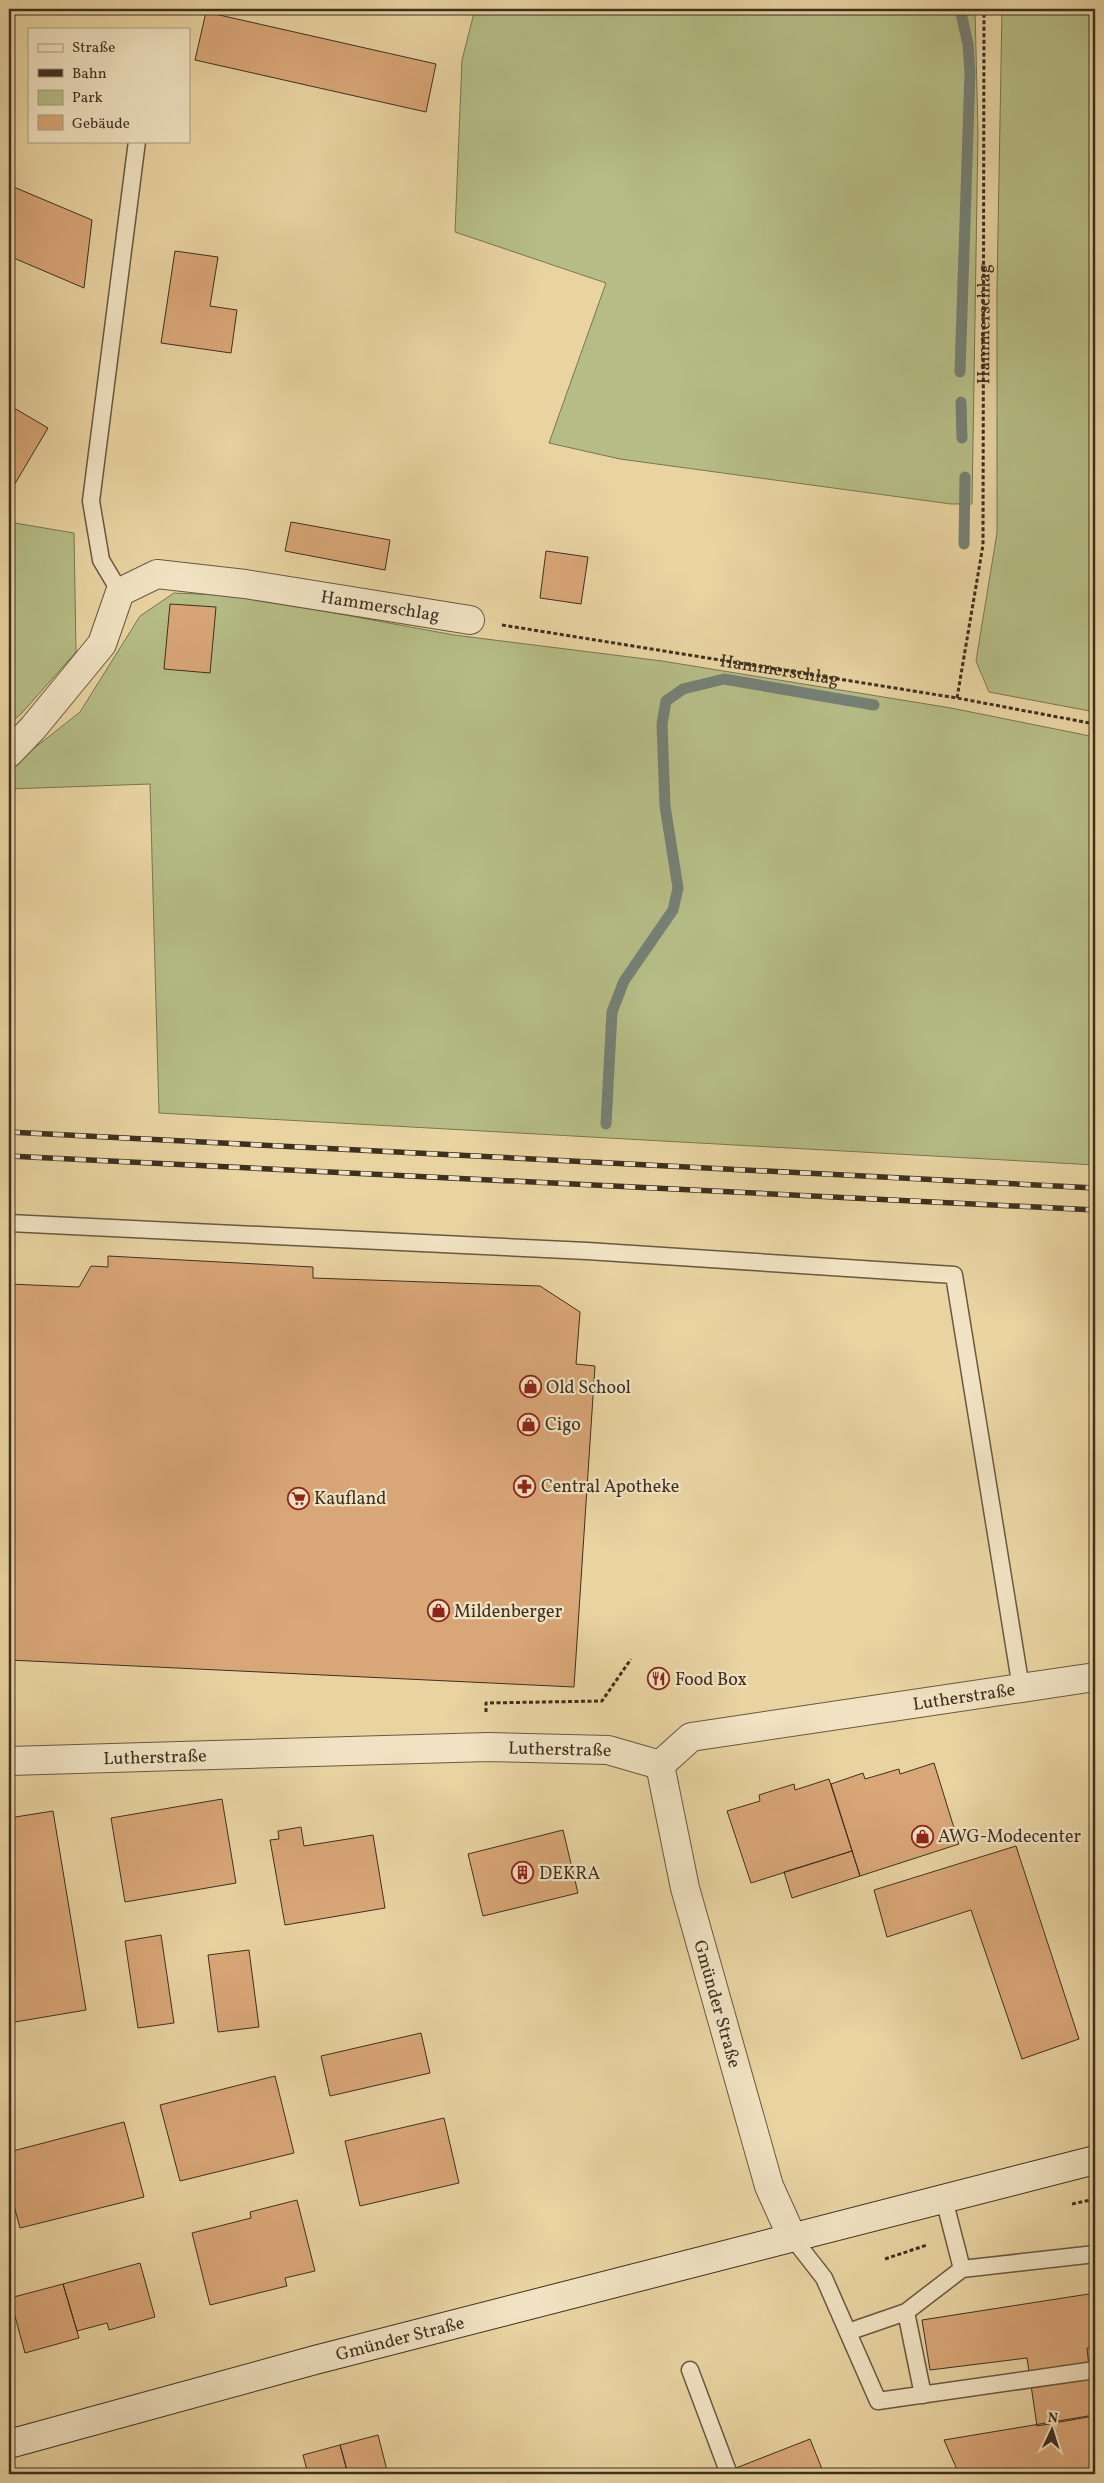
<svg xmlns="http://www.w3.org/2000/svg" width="1104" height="2483" font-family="Vollkorn,serif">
<rect width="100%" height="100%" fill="#e8d3a1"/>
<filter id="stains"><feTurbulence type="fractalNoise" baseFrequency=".004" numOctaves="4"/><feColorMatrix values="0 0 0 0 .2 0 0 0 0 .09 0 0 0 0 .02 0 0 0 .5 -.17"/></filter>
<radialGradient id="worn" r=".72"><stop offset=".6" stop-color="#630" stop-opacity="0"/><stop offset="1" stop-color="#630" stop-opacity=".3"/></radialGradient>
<path fill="#b5bc85" stroke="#797653" d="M475,9H975L978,132L972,504H951L620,459L549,443L606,283L455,232L462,60Z
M1002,9H1095V712L989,692L976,661L997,533V289Z
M9,522L74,533L76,652L21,714L9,724Z
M174,593L242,596L454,635L662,661L951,708L1095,737V1165L159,1113L150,784L9,789V768L80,712L140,616Z"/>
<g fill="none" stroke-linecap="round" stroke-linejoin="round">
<path stroke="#758076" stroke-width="11" d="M960,9L968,44L970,72L960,372
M961,402L962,438
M964,544L965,477
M606,1124L612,1012L624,981L673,910L678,888L665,806L662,724L666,701L683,689L724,679L874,705"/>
</g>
<path fill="#d9a677" stroke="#3d3021" d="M206,12L436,64L426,112L195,60Z
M9,185L92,220L84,288L9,256Z
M175,251L218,257L210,306L237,310L231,353L161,343Z
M9,405L48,428L13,487L9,485Z
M291,522L390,540L385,570L285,551Z
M546,551L588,557L581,604L540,598Z
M170,604L216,607L210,673L164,669Z
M108,1256L313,1267V1278L540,1286L580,1312L576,1364L595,1366L574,1687L9,1660V1284L79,1287L91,1266L108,1267Z
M934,1763L959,1844L860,1876L831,1784L863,1773L865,1779L899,1769L900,1774Z
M829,1779L852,1851L751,1883L727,1811L760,1801L759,1795L794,1784L795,1790Z
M222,1799L236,1883L125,1902L111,1818Z
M53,1811L86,2010L9,2023V1818Z
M301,1827L304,1846L373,1835L385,1908L285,1925L270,1840L279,1839L278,1831Z
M563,1830L578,1893L483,1916L468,1854Z
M1016,1846L1079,2039L1022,2059L971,1910L887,1937L874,1890Z
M852,1851L860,1876L792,1898L784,1872Z
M161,1935L174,2023L138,2028L125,1941Z
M249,1950L259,2027L218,2032L208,1955Z
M421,2033L430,2073L330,2096L321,2056Z
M275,2076L294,2153L180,2181L160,2105Z
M444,2118L459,2183L360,2206L345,2141Z
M124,2122L144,2197L20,2228L9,2187V2152Z
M297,2200L315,2271L285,2278L287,2286L210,2305L192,2233L251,2218L250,2212Z
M140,2263L155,2317L109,2330L107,2323L77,2331L63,2284Z
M63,2284L79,2338L25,2353L10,2298Z
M1095,2293V2347L1087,2348L1094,2416L1037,2426L1027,2358L930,2370L922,2320Z
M1094,2415L1095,2474H959L944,2440Z
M378,2435L388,2474H348L340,2445Z
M810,2439L824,2474H739L736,2468Z
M340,2445L348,2474H308L303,2455Z"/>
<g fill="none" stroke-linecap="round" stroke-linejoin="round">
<defs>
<path id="lane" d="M120,592L101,560L91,501L137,141
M9,1223L587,1251L954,1275L1021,1688
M944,2199L962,2269
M792,2237L824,2278L878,2401L1095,2370
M906,2312L923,2395
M848,2332L906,2312L962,2269L1095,2254
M690,2370L729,2474"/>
<g id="street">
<path id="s3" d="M9,753L33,728L102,644L120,592L157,574L245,584L470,620"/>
<path id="s4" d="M9,1761L488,1747L608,1750L660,1765L691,1737L1095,1677"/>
<path id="s5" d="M660,1765L685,1888L769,2186L792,2237"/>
</g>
<g id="secondary">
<path id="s6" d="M9,2444L315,2360L1095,2160"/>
</g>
</defs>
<use href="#lane" stroke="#685941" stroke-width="19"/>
<use href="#street" stroke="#685941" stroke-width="30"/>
<use href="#secondary" stroke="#3d3021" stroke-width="30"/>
<g stroke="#3d3021" stroke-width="3" stroke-dasharray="4 2.5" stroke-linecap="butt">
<path id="s1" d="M502,625L957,698L1095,724"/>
<path id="s2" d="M957,698L983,545L984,9"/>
<path d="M486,1712V1703L602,1701L631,1659"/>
<path d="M1072,2204L1095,2199"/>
<path d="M885,2259L927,2245"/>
</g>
<use href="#lane" stroke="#f0e2c2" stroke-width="16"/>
<use href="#street" stroke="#f0e2c2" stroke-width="28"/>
<use href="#secondary" stroke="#f0e2c2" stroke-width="28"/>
<defs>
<path id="rail" d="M9,1132L1095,1188
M9,1156L1095,1210"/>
</defs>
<use href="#rail" stroke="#3d3021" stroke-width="5.5"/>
<use href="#rail" stroke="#f0e2c2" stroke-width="4" stroke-dasharray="11" stroke-linecap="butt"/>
</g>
<defs>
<symbol id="shop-ring" viewBox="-11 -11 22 22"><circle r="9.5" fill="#f0e2c2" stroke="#8f2418" stroke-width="1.5"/><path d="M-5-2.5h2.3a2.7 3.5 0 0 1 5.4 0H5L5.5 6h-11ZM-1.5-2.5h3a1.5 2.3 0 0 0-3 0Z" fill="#8f2418"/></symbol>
<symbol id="pharmacy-ring" viewBox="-11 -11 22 22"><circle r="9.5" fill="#f0e2c2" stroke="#8f2418" stroke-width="1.5"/><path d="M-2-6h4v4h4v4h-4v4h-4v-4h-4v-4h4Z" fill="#8f2418"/></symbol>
<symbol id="supermarket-ring" viewBox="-11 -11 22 22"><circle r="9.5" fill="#f0e2c2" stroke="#8f2418" stroke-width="1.5"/><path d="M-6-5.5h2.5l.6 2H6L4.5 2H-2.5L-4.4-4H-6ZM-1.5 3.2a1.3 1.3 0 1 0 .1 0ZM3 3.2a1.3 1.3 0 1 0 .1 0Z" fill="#8f2418"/></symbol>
<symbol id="restaurant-ring" viewBox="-11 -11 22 22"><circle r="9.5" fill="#f0e2c2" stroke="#8f2418" stroke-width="1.5"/><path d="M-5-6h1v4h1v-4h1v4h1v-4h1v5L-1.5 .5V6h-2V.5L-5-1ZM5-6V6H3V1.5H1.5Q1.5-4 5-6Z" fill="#8f2418"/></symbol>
<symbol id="building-ring" viewBox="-11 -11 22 22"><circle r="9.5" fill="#f0e2c2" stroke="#8f2418" stroke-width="1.5"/><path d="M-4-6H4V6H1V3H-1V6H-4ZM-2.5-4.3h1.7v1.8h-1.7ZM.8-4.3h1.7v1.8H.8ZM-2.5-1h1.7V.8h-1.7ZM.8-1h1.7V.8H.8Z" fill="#8f2418"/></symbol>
</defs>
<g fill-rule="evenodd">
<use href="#shop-ring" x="518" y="1374" width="25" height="25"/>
<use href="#shop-ring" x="516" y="1412" width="25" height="25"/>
<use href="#pharmacy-ring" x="512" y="1474" width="25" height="25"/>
<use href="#supermarket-ring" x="286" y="1486" width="25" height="25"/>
<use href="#shop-ring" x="426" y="1598" width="25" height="25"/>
<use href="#restaurant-ring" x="646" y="1666" width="25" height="25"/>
<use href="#shop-ring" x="910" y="1824" width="25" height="25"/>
<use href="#building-ring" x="510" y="1860" width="25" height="25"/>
</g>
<g text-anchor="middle" stroke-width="4.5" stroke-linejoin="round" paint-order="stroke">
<g font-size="18" fill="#3d3021" stroke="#f0e2c2">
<text dy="6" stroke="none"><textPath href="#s2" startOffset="376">Hammerschlag</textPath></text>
<text dy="6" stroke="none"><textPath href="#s3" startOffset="465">Hammerschlag</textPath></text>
<text dy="6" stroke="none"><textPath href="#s1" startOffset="281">Hammerschlag</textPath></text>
<text dy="6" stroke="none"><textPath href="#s4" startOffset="971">Lutherstraße</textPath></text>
<text dy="6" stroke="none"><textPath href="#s4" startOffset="551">Lutherstraße</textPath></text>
<text dy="6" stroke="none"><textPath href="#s4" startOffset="146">Lutherstraße</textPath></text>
<text dy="6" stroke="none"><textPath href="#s5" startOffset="246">Gmünder Straße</textPath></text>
<text dy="6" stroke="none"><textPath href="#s6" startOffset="405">Gmünder Straße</textPath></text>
</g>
<g font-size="18" fill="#3d3021" stroke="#f0e2c2" text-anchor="start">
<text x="546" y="1393">Old School</text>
<text x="545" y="1430">Cigo</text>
<text x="541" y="1492">Central Apotheke</text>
<text x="314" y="1504">Kaufland</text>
<text x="454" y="1617">Mildenberger</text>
<text x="675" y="1685">Food Box</text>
<text x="938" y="1842">AWG-Modecenter</text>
<text x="539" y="1879">DEKRA</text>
</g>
</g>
<rect width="1104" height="2483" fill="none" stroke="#e8d3a1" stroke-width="30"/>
<rect x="10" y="10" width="1084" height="2463" fill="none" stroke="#3d3021" stroke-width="2.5"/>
<rect x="15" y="15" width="1074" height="2453" fill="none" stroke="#3d3021"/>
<rect x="28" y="28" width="162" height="115" fill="#f0e2c2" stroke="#a89b82"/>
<rect x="38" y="44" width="25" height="8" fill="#f0e2c2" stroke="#a89b82"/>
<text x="72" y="52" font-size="15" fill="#3d3021">Straße</text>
<rect x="38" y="69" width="25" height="8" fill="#3d3021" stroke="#a89b82"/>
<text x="72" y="78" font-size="15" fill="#3d3021">Bahn</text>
<rect x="38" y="90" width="25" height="15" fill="#b5bc85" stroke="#a89b82"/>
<text x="72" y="102" font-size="15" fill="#3d3021">Park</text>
<rect x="38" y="115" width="25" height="15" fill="#d9a677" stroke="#a89b82"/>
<text x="72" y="128" font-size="15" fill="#3d3021">Gebäude</text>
<g transform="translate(1052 2430) rotate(4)" stroke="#f0e2c2" stroke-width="4" paint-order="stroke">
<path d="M0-4L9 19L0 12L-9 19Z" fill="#3d3021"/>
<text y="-8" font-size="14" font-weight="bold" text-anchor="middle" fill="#3d3021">N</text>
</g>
<rect width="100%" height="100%" filter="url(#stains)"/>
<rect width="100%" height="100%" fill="url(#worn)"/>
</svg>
